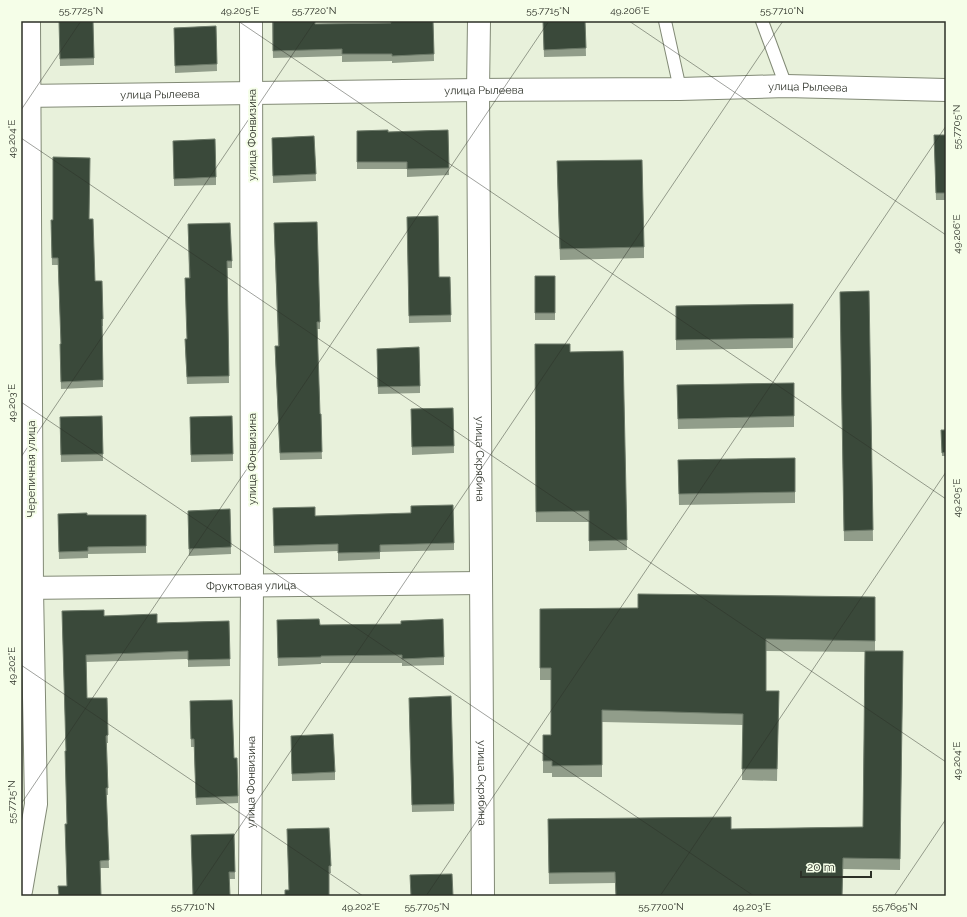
<svg xmlns="http://www.w3.org/2000/svg" width="967" height="917" font-family="Raleway,sans-serif">
<rect width="100%" height="100%" fill="#e8f1db"/>
<g fill="none" stroke-linecap="round" stroke-linejoin="round">
<defs>
<path id="lane" d="M665,21L680,89
M762,21L786,86"/>
<g id="street">
<path id="s1" d="M479,21L478,90L483,896"/>
<path id="s2" d="M21,96L478,90L680,89L786,86L946,90"/>
<path id="s3" d="M21,588L481,583"/>
<path d="M21,891L36,804L32,589L29,21"/>
<path id="s4" d="M250,896L252,586L251,21"/>
</g>
</defs>
<use href="#lane" stroke="#828a76" stroke-width="14"/>
<use href="#street" stroke="#828a76" stroke-width="24"/>
<use href="#lane" stroke="#fff" stroke-width="12"/>
<use href="#street" stroke="#fff" stroke-width="22"/>
</g>
<path fill="#919d8a" d="M59,21L94,58V65L60,66Z
M272,21L315,24L391,23L433,21L434,61L392,63V61L342,62V56L273,58Z
M543,21H585L586,56L544,57Z
M216,26L217,71L175,73L174,28Z
M448,130L449,175L407,177V169H357V131L388,132Z
M934,135H946V200H936Z
M314,136L316,181L273,183L272,138Z
M173,141L216,177V185L174,186Z
M557,172L644,247V258L560,260Z
M407,217L439,277H450L451,322L409,323Z
M89,219L95,281L103,319V326H102L103,387L61,389L60,351L61,344L58,265H52L51,227Z
M188,224L232,261V268H227L229,383L187,384L185,346L187,339L189,278Z
M274,230L320,322V329H317L320,414L322,459L280,460L275,354L278,346Z
M535,276H555V320H535Z
M869,291L873,541H844L840,292Z
M793,304V348L676,350V306Z
M535,344L570,352L623,351L627,550L589,551V522H536Z
M377,349L420,386V393L378,394Z
M794,383V427L678,429L677,385Z
M453,408L454,453L412,455L411,409Z
M102,416L103,461L61,462L60,424Z
M232,416L233,461L191,462L190,417Z
M941,430H946V456H942Z
M795,458V503L679,505L678,460Z
M273,508L454,543V550L380,552V559L338,561V551L274,553Z
M230,509L231,554L189,556L188,511Z
M58,514L87,515H146V553L88,554V558L59,559Z
M875,597V651H903L900,870L843,869L842,896H616L615,883L549,884L548,819L731,829L863,827L865,652L766,651V691H779L777,781L742,780L743,725L602,722V777H552V773H543V735H551V680H540V609L638,608Z
M62,611L157,623L229,621L230,666L188,667V659L86,662L87,698H107L108,743H107L108,795H106L109,868H101L67,886V824L66,751Z
M277,620L320,625L444,657V665L402,666V663H321V664L278,666Z
M409,705L454,804V811L412,812Z
M190,708L234,758L238,796V803L196,805L194,747H191Z
M291,736L335,772V780L292,781Z
M329,828L331,873H329L289,890Z
M234,834L235,879H230L193,896Z"/>
<path fill="#3a493a" stroke="#6e7b6a" d="M59,21H93L94,58L60,59Z
M273,21H315V24L391,23V21H433L434,54L392,56V54H342V49L273,51Z
M543,21H585L586,48L544,50Z
M216,26L217,64L175,66L174,28Z
M388,130V132L448,130L449,168L407,169V162H357V131Z
M934,135H946V193H936Z
M314,136L316,174L273,176L272,138Z
M215,139L216,177L174,179L173,141Z
M53,157L90,158L89,219H93L95,281H102L103,319H102L103,380L61,382L60,344H61L58,258H52L51,220H53Z
M642,160L644,247L560,249L557,161Z
M438,216L439,277H450L451,315L409,316L407,217Z
M317,222L320,322H317L320,414H321L322,452L280,453L275,346H279L274,223Z
M230,223L232,261H227L229,376L187,377L185,339H187L185,278H190L188,224Z
M535,276H555V313H535Z
M869,291L873,530L844,531L840,292Z
M793,304V338L676,340V306Z
M535,344H570V352L623,351L627,540L589,541V511L536,512Z
M419,347L420,386L378,387L377,349Z
M794,383V416L678,419L677,385Z
M453,408L454,446L412,447L411,409Z
M102,416L103,454L61,455L60,417Z
M232,416L233,454L191,455L190,417Z
M941,430H946V452L942,453Z
M795,458V492L679,494L678,460Z
M453,505L454,543L380,545V552L338,553V544L274,546L273,508L315,507V516L411,513V506Z
M230,509L231,547L189,549L188,511Z
M87,513V515H146V546L88,547V551L59,552L58,514Z
M638,594L875,597V641L766,639V691H779L777,769H742L743,714L602,710V765L552,766V761H543V735H551V668H540V609L638,608Z
M104,610V616L157,614V623L229,621L230,659L188,660V651L86,655L87,698H107L108,735L106,736L108,788H106L109,860L100,861L101,896H59L58,886H67L65,824H67L65,751H66L62,611Z
M319,619L320,625L401,624V621L443,619L444,657L402,659V655L321,656V657L278,658L277,620Z
M865,651H903L900,859L843,858L842,896H616L615,872L549,873L548,819L731,817V829L863,827Z
M451,696L454,804L412,805L409,698Z
M232,700L234,758H237L238,796L196,798L194,739H191L190,701Z
M333,734L335,772L292,774L291,736Z
M329,828L331,866H329V896H285V890H289L287,829Z
M234,834L235,872H229L230,896H193L191,835Z
M452,874L453,896H411L410,875Z"/>
<path fill="none" stroke="#2c3027" stroke-width="1" stroke-opacity="0.45" d="M238,21L946,499M629,21L946,235M21,110L81,21M21,138L946,762M21,402L754,896M21,457L315,21M21,665L363,896M21,804L549,21M193,896L783,21M426,896L946,126M660,896L946,472M894,896L946,819"/>
<g text-anchor="middle" stroke-width="4" stroke-linejoin="round" paint-order="stroke">
<g font-size="11" fill="#2c3027" stroke="#f5fee8">
<text dy="4" stroke="none"><textPath href="#s2" startOffset="787">улица Рылеева</textPath></text>
<text dy="4" stroke="none"><textPath href="#s2" startOffset="463">улица Рылеева</textPath></text>
<text dy="4" stroke="none"><textPath href="#s2" startOffset="139">улица Рылеева</textPath></text>
<text transform="translate(252 135) rotate(-90)" y="4">улица Фонвизина</text>
<text dy="4" stroke="none"><textPath href="#s1" startOffset="438">улица Скрябина</textPath></text>
<text transform="translate(252 459) rotate(-90)" y="4">улица Фонвизина</text>
<text transform="translate(31 469) rotate(-90)" y="4">Черепичная улица</text>
<text dy="4" stroke="none"><textPath href="#s3" startOffset="230">Фруктовая улица</textPath></text>
<text dy="4" stroke="none"><textPath href="#s4" startOffset="114">улица Фонвизина</textPath></text>
<text dy="4" stroke="none"><textPath href="#s1" startOffset="762">улица Скрябина</textPath></text>
</g>
</g>
<rect width="967" height="917" fill="none" stroke="#f5fee8" stroke-width="44"/>
<path d="M801 871v6h70v-6" fill="none" stroke="#2c3027" stroke-width="2"/>
<text x="807" y="871" font-size="12" fill="#2c3027" stroke="#f5fee8" stroke-width="3" paint-order="stroke">20 m</text>
<rect x="22" y="22" width="923" height="873" fill="none" stroke="#2c3027" stroke-width="1.5"/>
<g font-size="10" text-anchor="middle" fill="#2c3027">
<text x="81" y="14">55.7725°N</text>
<text x="240" y="14">49.205°E</text>
<text x="314" y="14">55.7720°N</text>
<text x="548" y="14">55.7715°N</text>
<text x="630" y="14">49.206°E</text>
<text x="782" y="14">55.7710°N</text>
<text transform="translate(956 127) rotate(-90)" y="4">55.7705°N</text>
<text transform="translate(11 139) rotate(-90)" y="4">49.204°E</text>
<text transform="translate(956 234) rotate(-90)" y="4">49.206°E</text>
<text transform="translate(11 403) rotate(-90)" y="4">49.203°E</text>
<text transform="translate(956 498) rotate(-90)" y="4">49.205°E</text>
<text transform="translate(11 666) rotate(-90)" y="4">49.202°E</text>
<text transform="translate(956 761) rotate(-90)" y="4">49.204°E</text>
<text transform="translate(11 802) rotate(-90)" y="4">55.7715°N</text>
<text x="193" y="910">55.7710°N</text>
<text x="361" y="910">49.202°E</text>
<text x="427" y="910">55.7705°N</text>
<text x="661" y="910">55.7700°N</text>
<text x="752" y="910">49.203°E</text>
<text x="895" y="910">55.7695°N</text>
</g>
</svg>
